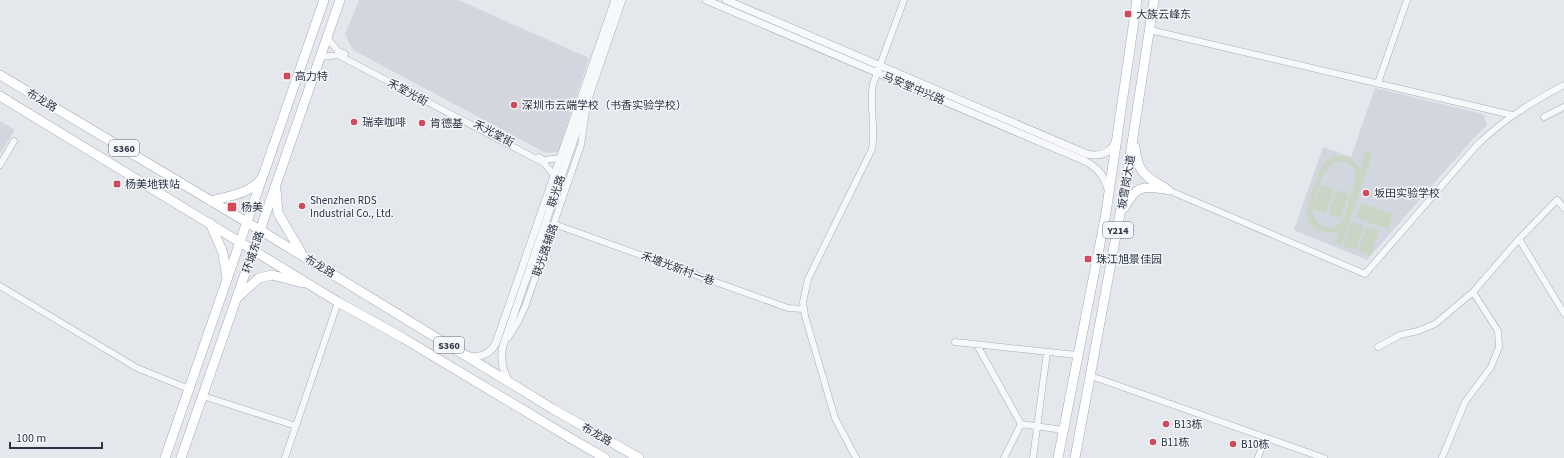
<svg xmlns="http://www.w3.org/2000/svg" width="1564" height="458" font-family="'Source Sans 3','Noto Sans SC',sans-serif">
<rect width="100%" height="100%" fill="#e4e7ec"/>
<path fill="#d2d6de" d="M359,0H458L589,58L558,152L546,153L353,50L345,34Z
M1375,88L1483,114L1487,125L1472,140L1367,260L1294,230L1323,147L1351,157Z
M0,121L15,130L0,154Z"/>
<path fill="#c9d6c5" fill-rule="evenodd" d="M1365,151L1372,154L1342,245L1335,243L1338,231C1323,236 1305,228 1307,210C1308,202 1312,193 1314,186C1317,179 1318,172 1322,166C1331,150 1351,154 1360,168ZM1339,161C1365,163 1353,188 1348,203C1346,209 1345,218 1340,223C1329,234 1312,224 1313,209L1326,213L1334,189L1321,185L1313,209V207C1318,192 1322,164 1339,161Z
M1336,190L1349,194L1341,218L1328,214Z
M1361,203L1393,214L1388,229L1356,218Z
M1351,222L1364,226L1356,250L1343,246Z
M1366,227L1379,231L1371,255L1358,251Z"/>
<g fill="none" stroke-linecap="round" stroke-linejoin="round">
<defs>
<path id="minor" d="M1150,30L1512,115
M327,38L338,51L345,54
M320,57L338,55L544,163L554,175
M1378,83L1407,0
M1544,117L1564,107
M539,157L544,160L560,158
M0,165L14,141
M1168,190L1365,274L1477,145C1504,119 1532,102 1564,85
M554,224L788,308L803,309
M1519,239L1564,313
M0,286L137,368L189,389
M508,338L518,322L525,307L581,145L586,111
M955,342L1077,355
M977,345L1021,424L1004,458
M1378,347L1400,335L1418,331L1435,324L1473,292L1519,239L1557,200L1564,208
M1091,376L1324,458
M203,396L296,426
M1021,424L1063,430
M285,458L338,302
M856,458L835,418L805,316L803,302L808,279L872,149C876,127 869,105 873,84L904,0
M1033,458L1047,352
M1258,458L1265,438
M1442,458L1465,402L1491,367L1499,347L1498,331L1473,292"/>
<path id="tertiary" d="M706,0L1085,161C1098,168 1104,176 1108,189
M726,0L1087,154C1100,157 1110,154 1116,141
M467,355C480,359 490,354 496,343L615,0
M509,382C502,370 500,359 503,346L622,0"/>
<path id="primary" d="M0,75L260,230L553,409L639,458
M0,96L338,302L403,338L577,442L605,458
M1135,147C1138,175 1146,176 1168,190
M276,190L278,213L302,254
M211,201C229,196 250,194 262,178
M1124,208C1135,188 1141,185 1163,189
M210,223L223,253L227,278
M237,298L259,278L272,275L303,283
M165,458L324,0
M181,458L340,0
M1058,458L1106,213L1137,0
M1075,458L1127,176L1154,0"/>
</defs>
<use href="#minor" stroke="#a9aeb7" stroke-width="7"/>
<use href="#tertiary" stroke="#a9aeb7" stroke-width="8"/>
<use href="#primary" stroke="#a3abb8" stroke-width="10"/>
<use href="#minor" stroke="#f7f8fa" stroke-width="6"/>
<use href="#tertiary" stroke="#f7f8fa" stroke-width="7"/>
<use href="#primary" stroke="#fff" stroke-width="9"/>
</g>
<g fill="#d1495b" stroke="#f4f6f9" stroke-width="1.5">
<rect x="1124" y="10" width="8" height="8" rx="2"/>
<rect x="283" y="72" width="8" height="8" rx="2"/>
<circle cx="514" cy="105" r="4"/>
<circle cx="354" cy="122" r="4"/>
<circle cx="422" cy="123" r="4"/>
<rect x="113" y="180" width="8" height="8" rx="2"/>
<circle cx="1366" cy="193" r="4"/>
<circle cx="302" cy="206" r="4"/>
<rect x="227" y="202" width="10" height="10" rx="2"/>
<rect x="1084" y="255" width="8" height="8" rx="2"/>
<circle cx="1166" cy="424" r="4"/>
<circle cx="1153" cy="442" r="4"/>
<circle cx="1233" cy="444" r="4"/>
</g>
<g text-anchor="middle" stroke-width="3" stroke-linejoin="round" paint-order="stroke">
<g fill="#f4f6f9" stroke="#676e7b" stroke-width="1">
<rect x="109" y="140" width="30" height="16" rx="3"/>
<rect x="1103" y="222" width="30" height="16" rx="3"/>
<rect x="434" y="337" width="30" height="16" rx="3"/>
</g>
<g font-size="10" font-weight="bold" fill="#2b3445">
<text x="124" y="152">S360</text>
<text x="1118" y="234">Y214</text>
<text x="449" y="349">S360</text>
</g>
<g font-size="11" fill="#2b3445" stroke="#f4f6f9" text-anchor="start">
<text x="1136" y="18">大族云峰东</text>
<text x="295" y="80">高力特</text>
<text x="522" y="109">深圳市云端学校（书香实验学校）</text>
<text x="362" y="126">瑞幸咖啡</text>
<text x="430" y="127">肯德基</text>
<text x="125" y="188">杨美地铁站</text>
<text x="1374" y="197">坂田实验学校</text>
<text x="310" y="204">Shenzhen RDS<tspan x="310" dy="13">Industrial Co., Ltd.</tspan></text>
<text x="241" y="211">杨美</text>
<text x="1096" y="263">珠江旭景佳园</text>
<text x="1174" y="428">B13栋</text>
<text x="1161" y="446">B11栋</text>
<text x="1241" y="448">B10栋</text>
</g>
<g font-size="11" fill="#2b3445" stroke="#f4f6f9">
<text transform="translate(914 88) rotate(23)" y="4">马安堂中兴路</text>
<text transform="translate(408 92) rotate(28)" y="4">禾堂光街</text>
<text transform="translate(42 100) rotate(31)" y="4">布龙路</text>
<text transform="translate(494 133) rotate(28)" y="4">禾光堂街</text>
<text transform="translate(1126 182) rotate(-80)" y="4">坂雪岗大道</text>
<text transform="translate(556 191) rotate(-71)" y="4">联光路</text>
<text transform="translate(545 250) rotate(-71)" y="4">联光路辅路</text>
<text transform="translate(253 252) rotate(-71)" y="4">环城东路</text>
<text transform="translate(320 266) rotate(31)" y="4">布龙路</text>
<text transform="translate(678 268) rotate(20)" y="4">禾塘光新村一巷</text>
<text transform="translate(597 434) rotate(30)" y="4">布龙路</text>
</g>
</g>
<path d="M10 442v6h92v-6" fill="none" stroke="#2b3445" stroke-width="2"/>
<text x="16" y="442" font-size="12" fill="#2b3445" stroke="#f4f6f9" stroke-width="3" paint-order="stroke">100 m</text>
</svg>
